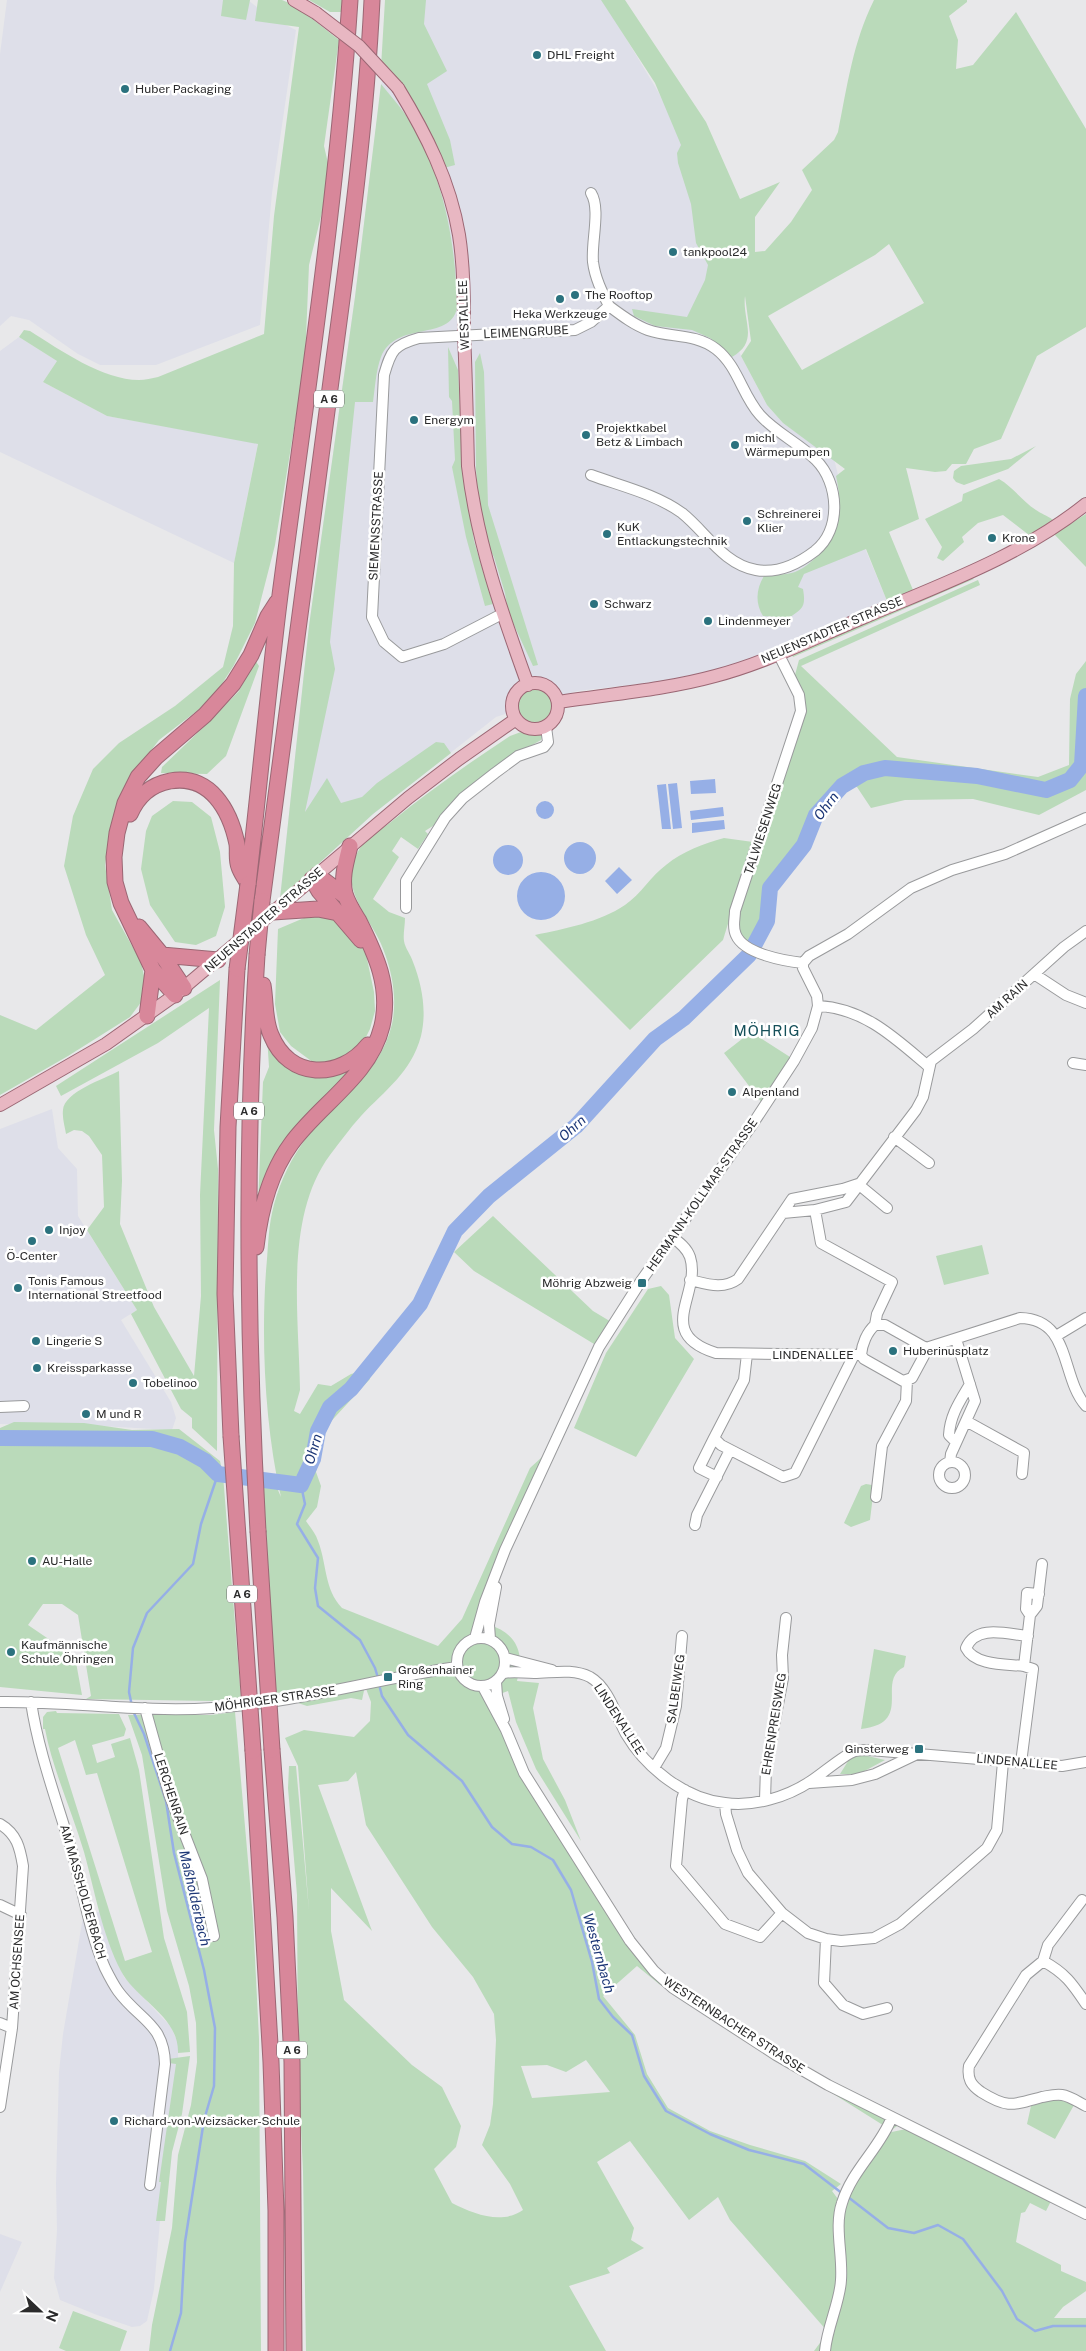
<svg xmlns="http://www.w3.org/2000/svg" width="1086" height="2351" font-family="'Public Sans',sans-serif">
<rect width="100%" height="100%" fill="#e8e8ea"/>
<path fill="#dedfe9" d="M7,0H248L269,17L296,30L272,193L260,325L156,365H100L78,354L29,320L11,316L0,326V54Z
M387,0H603L660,95L690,155L722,312L741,356L767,405L783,423L834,459L844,498L887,601L730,667L692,678L577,691L496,717L373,814L280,899L309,626L355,297L386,48Z
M19,337L57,361L43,382L107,416L258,443L234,563L0,452V351Z
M52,1109L58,1148L77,1169L78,1216L137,1310L121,1320L171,1402L176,1418L172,1430L82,1425L0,1424V1129Z
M101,1911L124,1977L171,2027L178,2043V2076L163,2187L154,2289L147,2321L140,2326L132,2327L97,2315L60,2300L54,2278L57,2230L56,2184L59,2072L63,2034L83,1917Z
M0,2234L22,2242L0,2292Z"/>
<path fill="#badaba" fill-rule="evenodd" d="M223,0H250L246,20L221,16Z
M258,0H282L296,6L339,40L324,146L331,176L309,265L305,361L275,545L255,623L234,665L218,690L198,710L159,740L130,778L113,818L105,865L112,910L141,962L146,985L142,1001L130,1017L68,1056L0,1095V1015L36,1030L105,975L86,935L64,866L73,816L93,769L119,743L175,706L223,667L233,626L234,563L258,444L107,416L43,382L57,361L19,337L24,330L30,331C60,350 103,380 139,380C145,380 152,378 158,377L264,334L274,216L299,27L255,21Z
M309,0H344L343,12H330Z
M385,0H426L424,24L447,71L427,84L450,140L455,165L440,169L381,67Z
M601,0H625L706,122L740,199L780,182L755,217V252L765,251L791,222L812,190L802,170L834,140L838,132C847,87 853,42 874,0H967V2L949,16L958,40L956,69L973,65L1016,12L1086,129V327L1037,356L1001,439L974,449L966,464H952L946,471L935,472L906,468L919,519L889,532L913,590L887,601L866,549L804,574L798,587L803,589C806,607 803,608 789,618L763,616C755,603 756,589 764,576C774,575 786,575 795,572C805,568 815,559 822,551C842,528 842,504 836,476L845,469L783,423L767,405L741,356L751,341L745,296C742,321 760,341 732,357L710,338L692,330L655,326L634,316L632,309L687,317L705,280L708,265L696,243L691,204L678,163L677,153L681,145L655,83ZM889,244L924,303L802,370L768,316L875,255Z
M381,84C389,94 398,104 405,114C443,170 456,242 457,308C450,342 396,320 381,357C376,370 375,388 373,402H355L330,642L335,669L305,812L327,778L341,803L362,797L377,783L436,742L444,743L451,753L373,814L280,899L309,626L355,297Z
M448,347L458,370L462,449L474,541L493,604L485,606L466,537L452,467L455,460L452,401L449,397Z
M480,353L484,372L488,505L538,665L533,666L508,612L505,593L494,557L486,543L478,502L476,468L475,362Z
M1036,446L1008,469L964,485L956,482L953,478L954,471L961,466L1011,459Z
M999,479C1013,487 1022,501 1036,510C1041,514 1047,515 1053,520L1029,535L1003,515L978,523L962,537L964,542L943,561L937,558L942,547L925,519L962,501L963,494Z
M1086,514V567L1054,534Z
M970,577L974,579L793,657L791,653Z
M978,580L980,585L801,666L897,757L1038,777L1069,765L1070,699L1076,674L1086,661V790L1039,815L973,799L905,800L871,808L857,787L843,786L814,826L805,856L768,899L760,935L753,945L742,938L737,918L803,696L795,675L799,660Z
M255,660L259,666L226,756L207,774L161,773L162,767L211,720L239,691Z
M512 706a23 23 0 1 1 46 0a23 23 0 1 1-46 0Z
M521,732L540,734L542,736L541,740L508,759L439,822L425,831L428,834L418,849L401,837L392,851L399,857L373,899L389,912L405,918C405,926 403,934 404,941C405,948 411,955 413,962C422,985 427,1011 421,1036C411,1073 385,1090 361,1116C350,1128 340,1142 330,1155C284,1217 299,1316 300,1390L294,1411L300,1414L318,1384L331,1386L351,1374L368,1370L370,1379L324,1429L316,1472L321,1486L317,1507L306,1521C310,1527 316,1534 318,1541C327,1564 324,1589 342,1608L438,1646L462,1619L530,1468L554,1446L505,1550L476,1638L490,1639L489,1625C507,1630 520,1642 520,1662L540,1665L519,1671L517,1681L539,1683L533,1708L543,1759L565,1800L581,1841L536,1769L516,1722L508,1691L497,1695L524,1773L654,1971L776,2055L903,2122L887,2133L906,2129L1051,2201L1046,2211L1030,2203L1025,2212L1021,2213L1016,2242L1061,2265V2271L1086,2282V2291L1063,2307L1054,2318H1086V2351H814L828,2332L730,2220L718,2197L689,2220L630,2141L597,2162L634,2228L631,2240L644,2248L607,2268L610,2273L569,2286L606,2351H306L303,2172L298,2064L297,1895L288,1788L289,1766H296L309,1911L298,1766L285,1738L304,1730L354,1737L370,1721L371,1702L365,1686L362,1700L351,1698L307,1706L286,1699L365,1685L362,1679L325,1687L276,1693L262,1486L274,1481L281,1497C265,1427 261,1342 266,1271C268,1252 268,1231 272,1213C277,1189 288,1164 302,1144C331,1102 380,1077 392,1024C397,1001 393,976 385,954C373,917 334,890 360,848C366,838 382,829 391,822C429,791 469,763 510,736ZM356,1772L366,1825L432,1927L473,1977L494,2014L496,2040L493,2104L490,2125L482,2145L510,2184L523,2210C501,2225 474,2214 452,2203L434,2169L456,2147L461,2126L442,2087L412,2065L344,2000L331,1931V1888L372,1931L318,1785L348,1781ZM637,1966L659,1984L886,2127L841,2203L832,2191L841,2184L805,2161L750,2145L710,2131L668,2108L647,2074L635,2035L603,1996ZM586,2060L610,2092L532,2098L521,2066L547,2065L566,2072Z
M173,801L192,802L211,817L220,852L225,907L216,936L196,945L175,942L150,905L141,869L146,831L152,816Z
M724,838L753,842L723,940L630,1030L535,935C564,929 600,922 625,905C641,894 651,876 666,865C683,851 703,844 724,838Z
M311,915L334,918L356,938L366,954L374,992L375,1011L370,1029L362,1045L349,1055L332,1062L314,1063L291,1046L280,1032L275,1004L278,929Z
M220,980L214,1130L218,1169L217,1451L192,1428V1418L181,1409L131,1314L137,1310L87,1230L104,1207L102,1155L89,1136L82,1131L74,1130L66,1134C65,1127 62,1118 63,1110C64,1092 104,1079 119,1071L122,1181L120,1224L154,1307L194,1376L201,1296L200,1195L209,1008L158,1043L61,1096L56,1086Z
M751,1032L790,1057L762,1103L724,1053Z
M267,1036L281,1058L347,1069L351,1076L311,1115L258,1205L263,1082L269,1067Z
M493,1216L593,1311L613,1323L599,1347L474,1271L454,1252Z
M982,1245L989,1274L944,1285L936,1256Z
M661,1286L669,1295L675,1338L694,1359L636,1457L574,1428L606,1353L648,1289Z
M14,1422L84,1423L132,1430L179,1429L220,1461L223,1475L241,1698L213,1701L86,1699L91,1696L78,1615L62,1604H43L28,1625L75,1657L82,1695L0,1687V1428Z
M866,1484L872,1485L874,1487L870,1520L851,1527L844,1523L861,1486Z
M874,1649L906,1656L904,1667C875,1681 915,1723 861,1729Z
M56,1711L57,1713L119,1714L126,1729L124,1736L92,1745L97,1763L115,1757L111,1744L130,1738L139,1770L164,1938L187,2012L190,2052L178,2053C179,2016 136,2000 121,1971C102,1934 95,1892 84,1852C72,1811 53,1771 45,1729H43V1717L47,1712ZM75,1740L86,1775L97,1773L152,1952L125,1961L58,1748Z
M235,1712L253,1918L259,2039L261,2351H149L152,2325L172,2228L178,2155L191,2105L197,2062L196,2023L189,1986L167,1911L142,1755L128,1715H211Z
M863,1755L885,1760L859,1774H840L850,1758Z
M190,2056L182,2114L172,2152L165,2221H156L161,2182H159L176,2064L169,2063L168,2059Z
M1051,2100H1061L1074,2105L1055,2139L1027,2124L1031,2106Z
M73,2311L127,2331L120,2351H66L59,2348Z"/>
<path fill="#96afe6" d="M715,779L716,793L691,794L690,781Z
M677,783L682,828L673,829L668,784Z
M666,784L671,829H662L657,785Z
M536 810a9 9 0 1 1 18 0a9 9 0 1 1-18 0Z
M723,807L724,816L691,820L690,811Z
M724,820L725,829L692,833V823Z
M564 858a16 16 0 1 1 32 0a16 16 0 1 1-32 0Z
M493 860a15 15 0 1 1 30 0a15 15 0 1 1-30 0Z
M619,867L632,880L617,894L605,881Z
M517 896a24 24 0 1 1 48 0a24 24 0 1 1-48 0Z"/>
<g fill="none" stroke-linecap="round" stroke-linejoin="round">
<path stroke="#96afe6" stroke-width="2.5" d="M301,1485L305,1504L297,1524L318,1558L315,1588L318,1606L360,1640L375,1668L378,1678
M379,1684L382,1696L408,1735L462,1781L492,1827L512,1844L531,1847L553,1860L571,1890L592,1962L599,1999L613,2017L632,2035L644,2076L666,2111L710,2134L749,2150L804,2164L843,2194
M132,1706L129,1692L133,1648L147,1613L193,1564L201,1524L218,1474
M133,1711L144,1734L166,1801L174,1853L204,1970L215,2028L214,2086L204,2120L185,2242L181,2313L170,2351
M848,2197L888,2228L914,2233L938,2225L963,2239L1002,2291L1017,2319L1035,2331L1053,2326H1086"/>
<path stroke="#96afe6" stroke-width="16" d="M0,1438L152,1439L180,1447L205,1461L218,1474L301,1485L313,1459L318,1431L330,1407L351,1389L420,1304L455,1231L489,1196L576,1126L655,1039L684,1018L749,955L767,921L770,888L804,845L816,815L842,786L864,773L885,768L977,776L1046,790L1070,780L1082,765L1086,696"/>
<defs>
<path id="minor" d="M591,193C601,209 591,242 593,262C595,278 602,292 609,306
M502,614L444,644L402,657L384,642L372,617L384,375C391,350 394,345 419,338L575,330L591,322L609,306C621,315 634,325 648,330C671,338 695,333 716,349C738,366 742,395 760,415C776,433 799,443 816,460C839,483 842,529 815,551C798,564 778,574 756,570C723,564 706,532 682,513C656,494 621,486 591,475
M778,653L799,695L801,711L735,911C735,919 732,927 736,935C744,954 785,961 803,963
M406,908V881L445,818L463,798L495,773L518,756L544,747L548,742L546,727
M1034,974L1066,995L1086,1003
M818,1006C864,1008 895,1038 928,1066
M1073,1063L1086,1065
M894,1137L929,1163
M858,1184L887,1208
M815,1210L821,1243L892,1282L877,1314L875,1325
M783,1213L815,1210L846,1202L916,1110L923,1097L931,1061L973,1029L1064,947L1086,931
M672,1237C679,1242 687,1248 690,1257C702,1294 653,1333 716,1353L861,1355
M690,1280C707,1284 723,1290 738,1279L792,1199L843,1189L858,1184
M875,1325H885L926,1348
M1056,1336L1086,1318
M926,1348L1020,1318C1072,1319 1060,1377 1086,1406
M747,1354L744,1380L714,1438L721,1445L783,1477L795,1473L854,1355
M861,1355L864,1359L903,1381L912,1378L926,1352V1348
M861,1355C862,1344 867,1332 875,1325
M0,1407L24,1406
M966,1421L1024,1453L1022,1474
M714,1438L699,1468L717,1477
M956,1442L949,1435C950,1415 960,1401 970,1384
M939 1475a13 13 0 1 1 26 0a13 13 0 1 1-26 0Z
M950,1462L951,1454L975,1401L956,1339
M876,1497L882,1446L906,1401L907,1380
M695,1525L697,1515L730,1450
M1030,1615L1026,1609L1027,1593L1039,1594
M457 1662a24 24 0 1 1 48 0a24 24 0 1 1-48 0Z
M475,1638L485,1602L505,1550L599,1347L641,1281L752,1125L794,1061L812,1028L818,1006L817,996L803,968V963L809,956L848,934L911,888L952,870L1005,854L1086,818
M490,1639L489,1625L496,1587
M505,1658L552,1670
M1024,1666C1007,1664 975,1666 966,1648C976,1624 1007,1634 1028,1636
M504,1673C514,1671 523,1673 534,1673C552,1673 572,1668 590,1677C609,1688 616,1716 626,1734C646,1768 685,1799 725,1803C754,1807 787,1797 811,1781C822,1774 845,1754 855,1751C860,1750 865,1750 870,1750L1062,1766L1086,1762
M496,1682L497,1696L504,1719
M483,1687L506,1730L524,1773L630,1941L654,1971L673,1988L776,2055L828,2085L1086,2214
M0,1702C71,1701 142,1713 213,1708C296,1703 375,1679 457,1667
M31,1702C39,1756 59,1806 74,1859C84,1895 90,1934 105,1968C109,1976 113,1984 118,1991C139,2020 164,2023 165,2064L150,2185
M145,1708L169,1794L202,1879L214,1936
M1021,1763L1033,1669L1024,1666L1030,1615L1037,1606L1042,1564
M654,1768L666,1748L676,1706L682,1636
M809,1783L852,1780L875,1774L917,1754
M685,1790L682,1799L676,1866L725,1924L760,1937L782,1913
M765,1800L766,1767L783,1678L782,1655L786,1618
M725,1803L726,1814L737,1850L748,1873L782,1913L808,1933L826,1939L841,1941L874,1938L900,1924L987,1848L997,1830L1003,1762
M0,1824C17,1834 20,1848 23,1866L12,2028L0,2107
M1082,1900L1048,1945L1043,1961L1026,1975L969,2066C967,2079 971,2085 981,2092C1008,2109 1013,2105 1042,2097C1048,2096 1055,2094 1062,2095C1070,2096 1078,2102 1086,2106
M0,1905L21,1915
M826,1939L824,1983L843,2005L863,2014L887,2008
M1043,1961C1065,1973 1072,1983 1086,2004
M0,2023L12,2028
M825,2351C827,2327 840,2302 841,2280C843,2255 834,2226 842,2203C852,2170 880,2148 892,2117"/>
<path id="major" d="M294,0L316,13
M398,88C426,134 450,181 459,235C464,267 464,301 464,333C466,378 467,422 468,466C477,543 502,613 528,685
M512 706a23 23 0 1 1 46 0a23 23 0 1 1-46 0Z
M558,702C610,694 664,690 715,676C765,663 812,639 860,619C937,586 1020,557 1086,504
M0,1105L106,1044L175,995L408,798L459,759L516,719"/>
<path id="highway" d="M130,814C138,796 150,785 170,781C210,774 230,810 237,844C238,851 236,860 239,867C241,873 245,878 248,884
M317,875L345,896
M312,879L319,891L361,940
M248,884C259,788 268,691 280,595C306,397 337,199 350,0
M262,901C284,728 308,555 331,381C348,255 366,127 372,0
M273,912L318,909L338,913
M139,927L162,955L184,988
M162,955L218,960
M257,955C245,1147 247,1338 258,1531
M263,985C266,1002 264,1019 271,1035C289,1080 340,1080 368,1045
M175,995L153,970L121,903L115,882L114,857L117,833L125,803L138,777L156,757L205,715L233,684L251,655L268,616L277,602
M147,1016L153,970
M256,1247C260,1212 269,1174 291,1144C320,1104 370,1076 382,1026C391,987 376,955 359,921C354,913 348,904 345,894C341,878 346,862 350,846
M231,1436L225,1294L228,1127L237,969
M272,1750L285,1917L292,2062L294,2351
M253,1751L271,2062L276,2211V2351"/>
</defs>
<use href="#minor" stroke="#999a9c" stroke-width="12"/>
<use href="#major" stroke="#9b6774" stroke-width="14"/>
<use href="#highway" stroke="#9b6774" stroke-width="17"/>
<use href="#minor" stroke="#fff" stroke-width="10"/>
<use href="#major" stroke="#e8b7c2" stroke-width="12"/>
<use href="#highway" stroke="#d8879a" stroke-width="15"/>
<defs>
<path id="major-bridge" d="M316,13L359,46L398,88"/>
<path id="highway-bridge" d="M257,955L262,901
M237,969L248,884
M231,1436L253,1751
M258,1531L272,1750"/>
</defs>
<use href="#major-bridge" stroke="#9b6774" stroke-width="14" stroke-linecap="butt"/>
<use href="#highway-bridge" stroke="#9b6774" stroke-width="17" stroke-linecap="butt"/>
<use href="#major-bridge" stroke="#e8b7c2" stroke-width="12"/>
<use href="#highway-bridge" stroke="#d8879a" stroke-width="15"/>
</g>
<g fill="#2b727e" stroke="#fff" stroke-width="2">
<circle cx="537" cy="55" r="5"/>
<circle cx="125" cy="89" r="5"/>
<circle cx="673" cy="252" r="5"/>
<circle cx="575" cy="295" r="5"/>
<circle cx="560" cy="299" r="5"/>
<circle cx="414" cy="420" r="5"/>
<circle cx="586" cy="435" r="5"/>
<circle cx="735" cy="445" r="5"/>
<circle cx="747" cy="521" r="5"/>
<circle cx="607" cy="534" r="5"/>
<circle cx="992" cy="538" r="5"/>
<circle cx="594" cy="604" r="5"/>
<circle cx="708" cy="621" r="5"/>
<circle cx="732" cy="1092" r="5"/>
<circle cx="49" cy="1230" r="5"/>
<circle cx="32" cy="1241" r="5"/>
<rect x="637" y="1278" width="10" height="10" rx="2.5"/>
<circle cx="18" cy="1288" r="5"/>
<circle cx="36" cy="1341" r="5"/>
<circle cx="893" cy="1351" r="5"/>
<circle cx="37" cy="1368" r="5"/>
<circle cx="133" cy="1383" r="5"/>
<circle cx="86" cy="1414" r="5"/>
<circle cx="32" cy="1561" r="5"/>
<circle cx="11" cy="1652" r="5"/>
<rect x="383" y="1672" width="10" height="10" rx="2.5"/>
<rect x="914" y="1744" width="10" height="10" rx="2.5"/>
<circle cx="114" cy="2121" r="5"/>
</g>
<g text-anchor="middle" stroke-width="5" stroke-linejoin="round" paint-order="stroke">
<g fill="#fff" stroke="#6b6b6b" stroke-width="1">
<rect x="314" y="390.5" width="30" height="17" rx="4"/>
<rect x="234" y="1102.5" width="30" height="17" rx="4"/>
<rect x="227" y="1585.5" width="30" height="17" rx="4"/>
<rect x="277" y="2041.5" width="30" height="17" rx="4"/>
</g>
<g font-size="11" font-weight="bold" fill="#2b2b2c">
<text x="329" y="403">A 6</text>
<text x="249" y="1115">A 6</text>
<text x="242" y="1598">A 6</text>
<text x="292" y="2054">A 6</text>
</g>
<g font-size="12" fill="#2b2b2c" stroke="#fff" text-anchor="start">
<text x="547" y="59">DHL Freight</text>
<text x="135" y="93">Huber Packaging</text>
<text x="683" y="256">tankpool24</text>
<text x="585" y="299">The Rooftop</text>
<text x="560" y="318" text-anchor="middle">Heka Werkzeuge</text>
<text x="424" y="424">Energym</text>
<text x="596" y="432">Projektkabel<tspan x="596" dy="14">Betz &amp; Limbach</tspan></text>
<text x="745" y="442">michl<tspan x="745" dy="14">Wärmepumpen</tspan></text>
<text x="757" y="518">Schreinerei<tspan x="757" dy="14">Klier</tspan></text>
<text x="617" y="531">KuK<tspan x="617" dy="14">Entlackungstechnik</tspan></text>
<text x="1002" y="542">Krone</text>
<text x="604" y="608">Schwarz</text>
<text x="718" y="625">Lindenmeyer</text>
<text x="742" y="1096">Alpenland</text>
<text x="59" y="1234">Injoy</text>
<text x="32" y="1260" text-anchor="middle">Ö-Center</text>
<text x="28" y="1285">Tonis Famous<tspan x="28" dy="14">International Streetfood</tspan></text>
<text x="632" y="1287" text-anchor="end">Möhrig Abzweig</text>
<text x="46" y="1345">Lingerie S</text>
<text x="903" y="1355">Huberinusplatz</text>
<text x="47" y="1372">Kreissparkasse</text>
<text x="143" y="1387">Tobelinoo</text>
<text x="96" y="1418">M und R</text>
<text x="42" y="1565">AU-Halle</text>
<text x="21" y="1649">Kaufmännische<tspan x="21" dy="14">Schule Öhringen</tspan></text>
<text x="398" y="1674">Großenhainer<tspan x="398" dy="14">Ring</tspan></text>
<text x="909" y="1753" text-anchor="end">Ginsterweg</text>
<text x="124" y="2125">Richard-von-Weizsäcker-Schule</text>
</g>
<g font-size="12" fill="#2b2b2c" stroke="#fff">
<text transform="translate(464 315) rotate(-92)" y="4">WESTALLEE</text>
<text transform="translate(526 332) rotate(-3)" y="4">LEIMENGRUBE</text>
<text transform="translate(376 526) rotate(-87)" y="4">SIEMENSSTRASSE</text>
<text transform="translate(832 630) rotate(-23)" y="4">NEUENSTADTER STRASSE</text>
<text transform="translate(763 829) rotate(-72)" y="4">TALWIESENWEG</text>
<text transform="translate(264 920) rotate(-41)" y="4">NEUENSTADTER STRASSE</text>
<text transform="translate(1007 999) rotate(-42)" y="4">AM RAIN</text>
<text transform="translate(702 1195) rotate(-55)" y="4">HERMANN-KOLLMAR-STRASSE</text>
<text x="813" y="1359">LINDENALLEE</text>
<text transform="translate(676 1689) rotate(-82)" y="4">SALBEIWEG</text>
<text transform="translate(275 1699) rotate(-8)" y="4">MÖHRIGER STRASSE</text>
<text transform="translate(619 1719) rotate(57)" y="4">LINDENALLEE</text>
<text transform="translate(774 1724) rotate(-81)" y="4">EHRENPREISWEG</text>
<text transform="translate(1017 1762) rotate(5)" y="4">LINDENALLEE</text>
<text transform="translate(171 1794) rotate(72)" y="4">LERCHENRAIN</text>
<text transform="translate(83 1892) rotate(74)" y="4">AM MASSHOLDERBACH</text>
<text transform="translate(17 1962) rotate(-86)" y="4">AM OCHSENSEE</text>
<text transform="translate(734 2025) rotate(33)" y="4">WESTERNBACHER STRASSE</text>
</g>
<g font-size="14" font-style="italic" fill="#1d3777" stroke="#fff">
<text transform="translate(826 806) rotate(-52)" y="5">Ohrn</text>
<text transform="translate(572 1128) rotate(-42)" y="5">Ohrn</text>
<text transform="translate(313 1449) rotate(-74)" y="5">Ohrn</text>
<text transform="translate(195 1898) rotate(77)" y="5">Maßholderbach</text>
<text transform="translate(599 1953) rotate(74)" y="5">Westernbach</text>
</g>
<g font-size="15" letter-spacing="1" fill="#154f59" stroke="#fff">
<text x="767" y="1036">MÖHRIG</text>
</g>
</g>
<g transform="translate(40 2311) rotate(112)" stroke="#ffffff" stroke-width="4" paint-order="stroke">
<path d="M0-4L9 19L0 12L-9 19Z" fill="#2b2b2c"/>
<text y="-8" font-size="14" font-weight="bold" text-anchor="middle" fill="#2b2b2c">N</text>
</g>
</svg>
